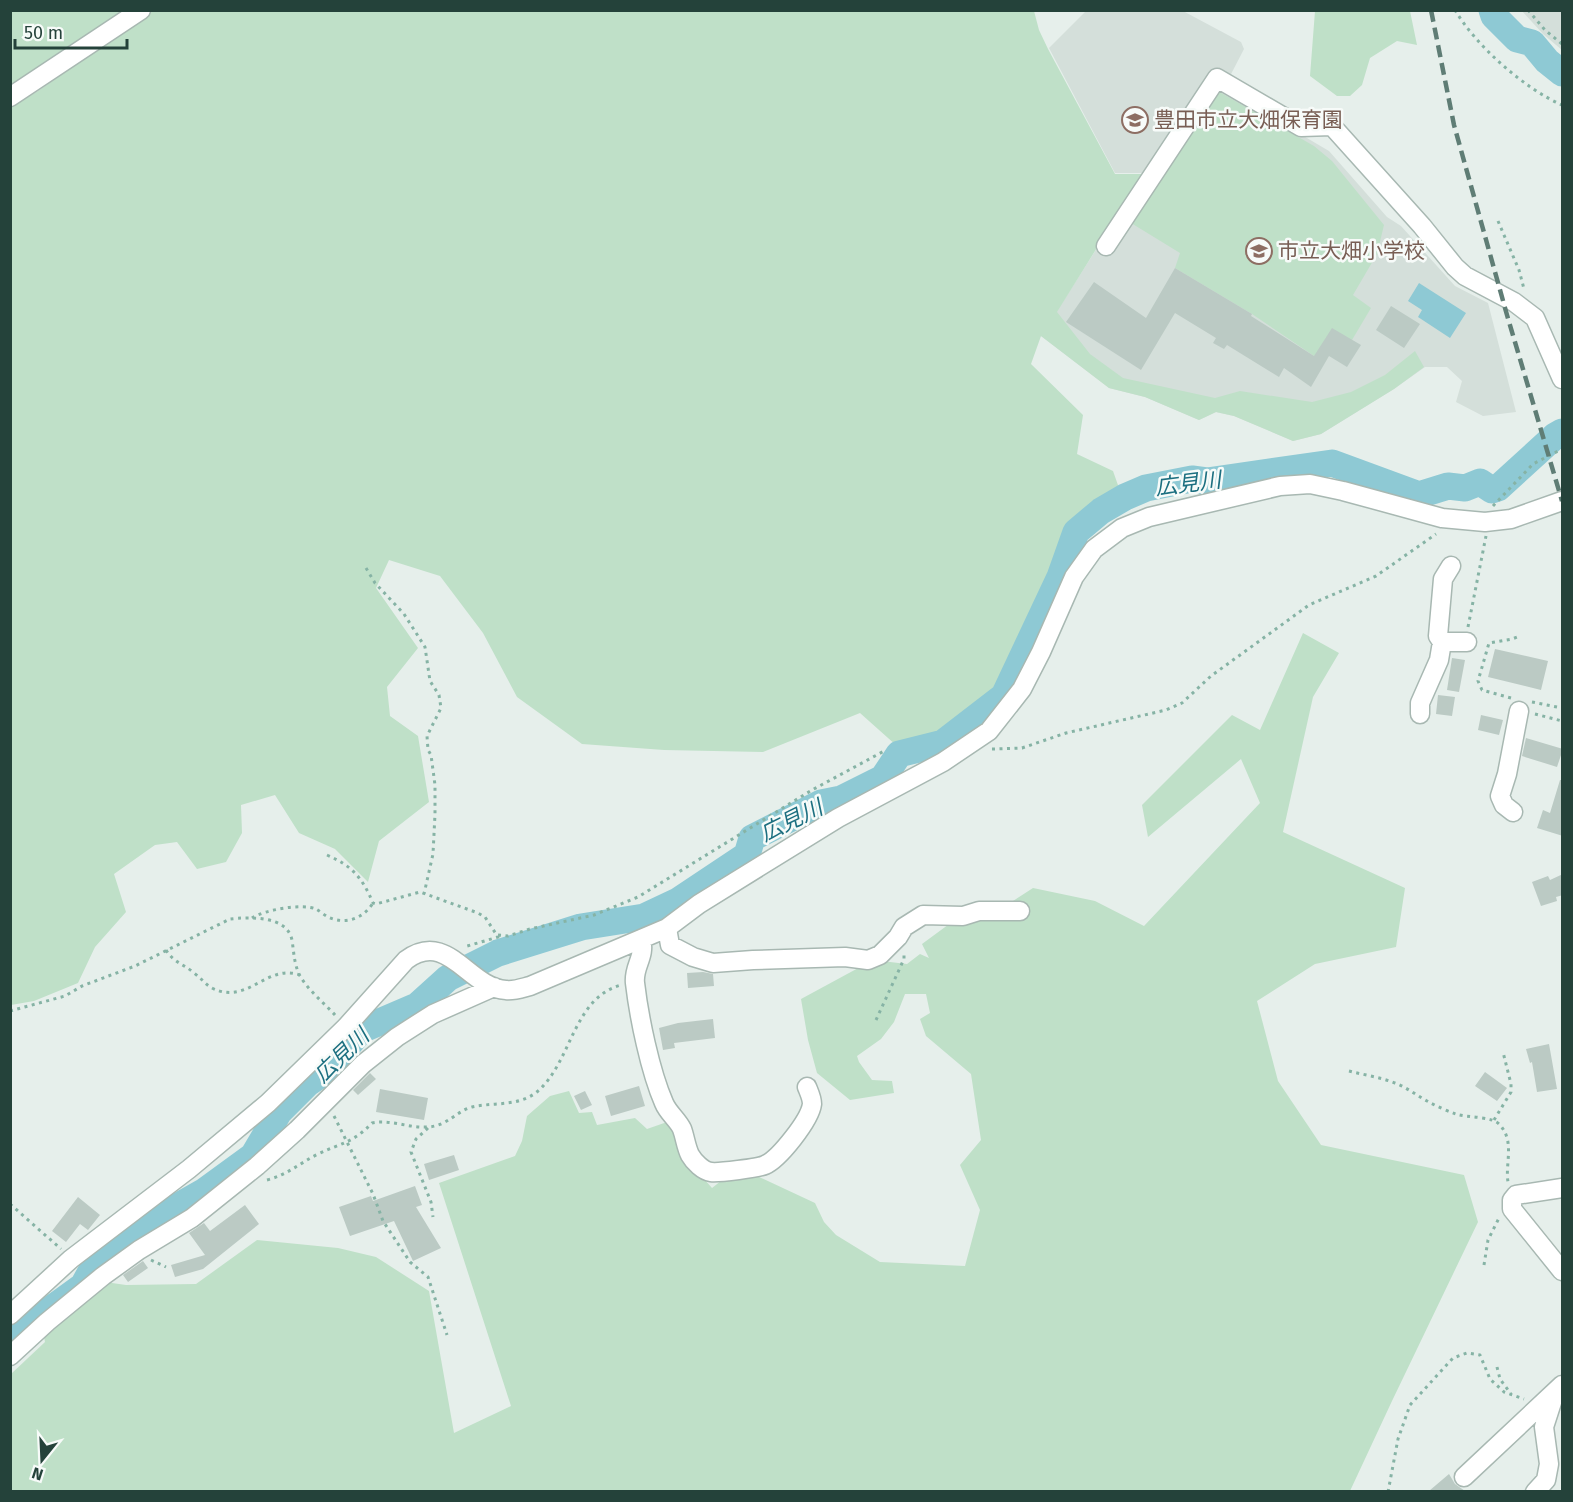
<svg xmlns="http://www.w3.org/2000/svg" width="1573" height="1502" font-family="'Fira Sans','Noto Sans JP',sans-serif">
<rect width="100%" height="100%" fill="#e6efeb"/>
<path fill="#d4dfda" d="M1086,11H1183L1241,42L1244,49L1229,78L1215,90L1224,89L1329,151L1387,217L1401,226L1455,286L1488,303L1516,412L1483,416L1456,402L1462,381L1447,367H1425L1394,389L1321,434L1293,441L1234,416L1216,412L1199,420L1145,397L1109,388L1041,336L1145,173H1115L1049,48Z
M1522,11H1562V50L1543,34Z"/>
<path fill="#bfe0c8" d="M11,11H127L11,88Z
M153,11H1034L1039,30L1048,49L1115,174H1143L1057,312L1090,354L1123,378L1215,398L1240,391L1312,402L1351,392L1385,375L1415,351L1424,367L1394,389L1321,434L1293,441L1234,416L1216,412L1199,420L1145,397L1109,388L1041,336L1031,364L1083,415L1077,454L1113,471L1119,488L1085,513L1066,537L998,687L945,734L897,746L860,713L763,752L664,750L582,744L517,697L483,633L440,576L389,560L376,588L418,648L387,687L390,716L418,736L429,802L379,841L368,882L335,849L299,833L275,795L241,805L242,833L226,862L197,869L177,842L155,845L114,874L126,912L95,947L78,983L34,1001L11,1005L10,108L38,91Z
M1315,11H1410L1417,45L1397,41L1370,58L1362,85L1350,96H1337L1310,76Z
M1216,90L1314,146L1332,161L1384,225L1377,254L1353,295L1371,308L1352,340L1314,356L1252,314L1175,268L1180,253L1131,223Z
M1303,633L1339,653L1313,697L1283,832L1405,888L1396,947L1315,964L1257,1001L1278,1081L1321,1145L1464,1175L1478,1222L1392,1401L1350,1491L11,1492V1374L45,1342L37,1301L77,1278L126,1285L196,1284L257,1240L338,1248L376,1257L429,1291L454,1433L511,1406L439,1183L515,1156L522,1141L527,1116L550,1096L569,1091L579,1113L592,1112L597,1125L635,1118L647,1129L667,1122L691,1164L712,1188L726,1177L757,1176L815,1203L824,1222L836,1235L880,1262L965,1266L980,1210L960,1165L981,1140L971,1074L926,1036L920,1019L930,1013L926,994H905L894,1022L881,1039L857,1056L859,1062L872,1080L892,1081L894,1093L850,1100L817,1073L808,1040L801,999L873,960L907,964L920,954L929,958L922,944L956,919H985L1033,888L1095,901L1144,926L1260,803L1241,759L1148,837L1142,805L1232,715L1260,730Z"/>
<path fill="#8ec9d4" d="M1419,283L1466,313L1450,338L1418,317L1422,310L1408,301Z"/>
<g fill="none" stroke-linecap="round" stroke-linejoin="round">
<path stroke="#8ec9d4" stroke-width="27" d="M1492,10L1494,16L1517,39L1532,43L1547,61L1562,73
M10,1339L83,1286L104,1248L205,1191L253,1156L279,1112L308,1083L327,1070L361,1030L417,1006L448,978L498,953L581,927L644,917L678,901L747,855L752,838L821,803L841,799L883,778L899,754L943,743L1004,696L1060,577L1076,532L1101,511L1125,497L1146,488L1192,479L1207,481L1332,463L1419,495L1448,486L1465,488L1480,482L1492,490L1498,488L1555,436L1562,432"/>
</g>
<path fill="#bbcac4" d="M1175,268L1252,314L1251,316L1314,356L1332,328L1361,345L1347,367L1329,356L1311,387L1284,368L1279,377L1227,345L1224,349L1213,343L1216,338L1175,313L1141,370L1066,322L1094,282L1146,318Z
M1391,306L1420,324L1404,348L1376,330Z
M1495,649L1548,661L1541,690L1488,677Z
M1452,658L1465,660L1459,692L1447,690Z
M1438,695L1455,697L1452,716L1436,714Z
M1481,715L1503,720L1499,735L1478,730Z
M1526,738L1563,749L1557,767L1522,756Z
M1560,780H1563V836L1537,828L1543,810L1550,813Z
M1563,874V895L1556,897L1557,901L1541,906L1532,882L1548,876L1550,880Z
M703,972L713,974L714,986L688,988L687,973Z
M713,1019L715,1038L674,1043L675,1048L663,1050L659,1028L678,1023Z
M1549,1044L1557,1089L1537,1092L1532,1062L1530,1063L1526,1049Z
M1485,1072L1507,1088L1497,1101L1475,1086Z
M370,1073L376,1079L358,1095L353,1090Z
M639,1086L645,1106L611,1116L605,1096Z
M380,1089L428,1098L424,1120L376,1112Z
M585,1091L592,1105L581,1110L574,1096Z
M454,1155L459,1170L429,1180L424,1164Z
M415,1186L422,1205L416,1207L441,1248L413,1261L394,1221L350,1236L339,1207L371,1196L373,1201Z
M78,1197L100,1215L88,1230L80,1224L66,1242L52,1231Z
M245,1205L259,1224L203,1269L175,1277L171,1265L205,1255L189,1233L204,1223L210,1231Z
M143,1261L148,1268L128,1282L123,1275Z
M1449,1474L1455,1484L1465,1491H1429Z"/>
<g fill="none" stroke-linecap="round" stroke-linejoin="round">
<defs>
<path id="minor" d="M10,97L141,10
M1106,246L1217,78L1301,127L1332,126L1422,226L1455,267L1465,276L1514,302L1535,318L1562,379
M1451,566L1443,579L1438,636L1442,642H1467
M1420,714V703L1439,660L1442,642
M1513,812L1504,805L1500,796L1507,774L1519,711
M667,928L670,945L693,957L713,963L753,960L845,957L868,960L880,955L898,937L904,927L923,915L963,916L979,911H1020
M641,939C646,957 633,966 635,983C639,1017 650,1071 664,1103C668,1113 678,1120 682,1129C685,1137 686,1147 690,1155C694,1162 703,1171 711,1172C718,1173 759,1168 765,1165C779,1159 810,1120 812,1104C812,1098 809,1092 807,1087
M1562,1188L1516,1195L1512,1200V1209L1562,1271
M10,1315L71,1259L189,1169L268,1103L346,1027L406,960C448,929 468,988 506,990C514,991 522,988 530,986L667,928L699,904L838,818L943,762L989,731L1022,689L1041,652L1074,577L1094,549L1122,528L1149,517L1280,486L1310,484L1343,491L1442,518L1485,522L1511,519L1562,501
M10,1356L47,1322L103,1276L139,1250L192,1218L257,1166L297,1130L363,1064L397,1037L433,1014L494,987
M1464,1477L1562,1385
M1535,1492L1546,1480L1549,1464L1544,1427L1555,1393"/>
</defs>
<use href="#minor" stroke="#a8b8b2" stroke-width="21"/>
<path stroke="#86b3a5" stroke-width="3" stroke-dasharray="3 4.5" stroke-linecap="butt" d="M1455,10C1476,46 1525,89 1562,105
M1528,10L1545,30L1562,44
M1498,221L1519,270L1524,289
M1493,506L1533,464L1562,449
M366,568L375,583L404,614L425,647L430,681L439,695L441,708L427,736L428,750L431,755L435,785V814L433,854L424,894
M1468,627L1486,536
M1511,698L1482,690L1478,681L1489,643L1512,639L1520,636
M1532,702L1562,708
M1535,714L1562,721
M992,749L1022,748L1066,733L1166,710L1182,703L1211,676L1309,605L1376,576L1436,534
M327,855C352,866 362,877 373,903L376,904L420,892L478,913L485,917L498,937L464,947
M252,918C264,910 302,903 316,909C320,911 324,915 328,917C345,925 363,919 373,903
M498,935L508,936L530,929L594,915L638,897L812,790L886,750
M166,950C174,963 184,964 194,973C201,978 205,984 212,988C248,1006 266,963 300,975
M10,1011L65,996L82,986L135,966L230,919C249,917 287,915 292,940C294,953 294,964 300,976C309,991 323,1002 335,1015
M876,1020L904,959V955L902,954
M1349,1071C1364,1075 1380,1077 1395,1083C1406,1087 1416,1095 1427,1101C1436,1106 1447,1111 1456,1114C1468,1118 1493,1116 1500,1125C1515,1142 1505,1163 1508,1182
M334,1116L373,1194L383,1221L410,1262L428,1277L447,1335
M1494,1120L1511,1092V1084L1503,1052
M428,1128L416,1139L411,1152L431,1202L433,1217
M267,1180C287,1175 300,1163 318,1154C341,1143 353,1143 372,1123C390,1119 408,1128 426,1127C447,1127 456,1111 472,1107C494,1102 519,1107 538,1091C572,1061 573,998 621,985
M10,1204L61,1249
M151,1260L166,1267
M1484,1265L1488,1240L1499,1218
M1497,1367L1500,1379L1511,1394
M1388,1492L1398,1439L1410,1405L1453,1358L1467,1353L1480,1355L1490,1379L1504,1392L1524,1399"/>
<use href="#minor" stroke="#fff" stroke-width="18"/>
<path stroke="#5f7d75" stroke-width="4.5" stroke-dasharray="12 6" stroke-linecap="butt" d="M1431,10L1454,125L1507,315L1562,501"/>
</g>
<defs>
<symbol id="school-ring" viewBox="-11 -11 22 22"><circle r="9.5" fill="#f7fbf9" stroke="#8d6e63" stroke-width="1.5"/><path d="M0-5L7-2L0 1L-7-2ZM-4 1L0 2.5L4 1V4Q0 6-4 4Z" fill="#8d6e63"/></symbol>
</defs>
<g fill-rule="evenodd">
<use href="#school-ring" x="1120" y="105" width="30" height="30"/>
<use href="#school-ring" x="1244" y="236" width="30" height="30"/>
</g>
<g text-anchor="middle" stroke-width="5" stroke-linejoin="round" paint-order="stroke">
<g font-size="21" fill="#785e54" stroke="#f7fbf9" text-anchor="start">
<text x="1154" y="127">豊田市立大畑保育園</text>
<text x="1278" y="258">市立大畑小学校</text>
</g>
<g font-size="22" font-style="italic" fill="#1c6f80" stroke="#f7fbf9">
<text transform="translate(1188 483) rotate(-7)" y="8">広見川</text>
<text transform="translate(791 820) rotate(-26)" y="8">広見川</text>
<text transform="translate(341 1055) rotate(-44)" y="8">広見川</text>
</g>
</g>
<rect width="1573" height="1502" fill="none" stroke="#24423a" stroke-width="24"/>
<g transform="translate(42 1460) rotate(198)" stroke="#f7fbf9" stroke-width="4.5" paint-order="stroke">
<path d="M0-4.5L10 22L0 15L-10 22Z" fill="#24423a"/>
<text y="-9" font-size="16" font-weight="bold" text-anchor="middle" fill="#24423a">N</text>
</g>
<path d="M15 39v9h112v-9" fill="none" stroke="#24423a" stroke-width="3"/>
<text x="24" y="39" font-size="18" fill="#24423a" stroke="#f7fbf9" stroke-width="4.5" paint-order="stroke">50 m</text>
</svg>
